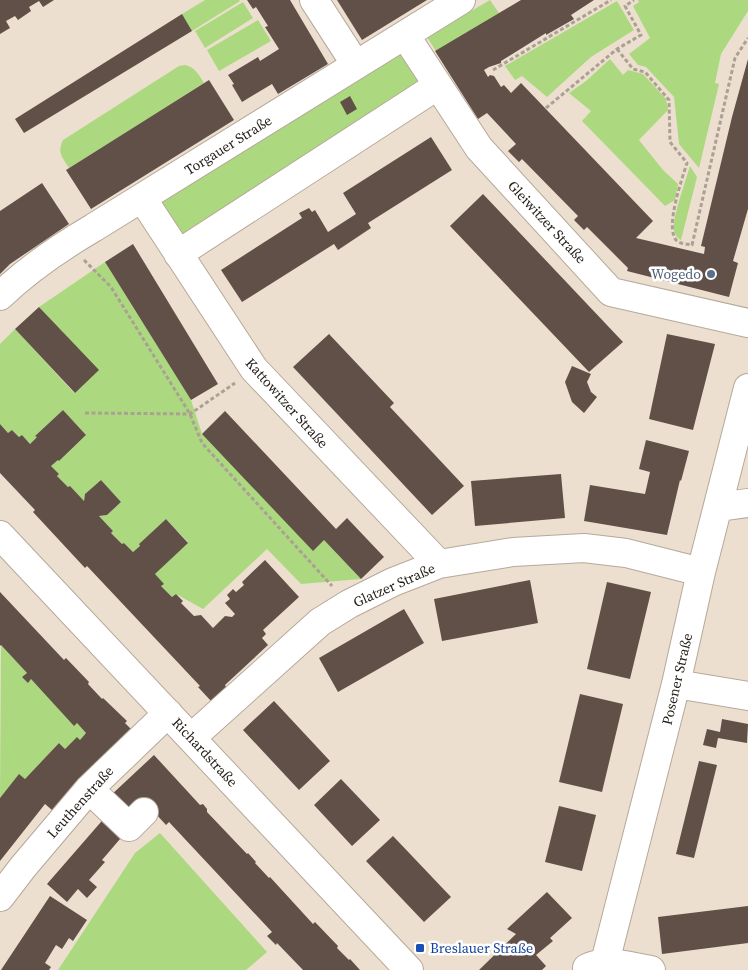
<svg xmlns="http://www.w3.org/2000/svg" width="748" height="970" font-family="'Source Serif 4',serif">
<rect width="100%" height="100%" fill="#eddfcf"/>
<path fill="#acd97f" d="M205,0H239L240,1L192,31L182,14Z
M490,0L499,13L436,51L427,37Z
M638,0H748V11L721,54L715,83L719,84L699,168L679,144L674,97L646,67L638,65L629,54L650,38L633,6L639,2Z
M617,1L634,30L591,57L547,97L522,76L515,80L505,66Z
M243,2L253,18L205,48L195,31Z
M258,20L271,41L219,71L207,50Z
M400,52L423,80L179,238L157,199Z
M610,59L623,75L628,70L643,74L666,99L668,110L639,140L663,170L678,184L675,200L665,206L582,121L591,111L569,93L586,81Z
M185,65C195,67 199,75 204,83L69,168C62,157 57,153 63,140L179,66Z
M690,166L697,177L681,240C677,238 675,235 674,230C672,218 686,180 690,166Z
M105,262L191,400L202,434L240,473L324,540L361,579L301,584L267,549L203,609L176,594L172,597L161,586L155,574L188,542L166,519L139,544L140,546L133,552L124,543L122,544L111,533L113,531L99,516L107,515L121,502L101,480L85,494L84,501L70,486L68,487L57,476L59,474L51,466L58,460L59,461L86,435L63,410L36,435L37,437L30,444L22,435L19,437L12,430L8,433L0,424V344L15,329L74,393L98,370L39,307Z
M1,645L27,673L22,677L31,679L74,725L77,723L86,733L80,740L77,738L65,749L59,743L25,779L19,775L0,798Z
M160,833L267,952L246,970H58L135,853Z"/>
<path fill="#605047" d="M0,0H54L43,7L39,1L29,7L31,11L18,20L15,16L6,21L10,28L0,34Z
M247,0H290L328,64L278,94L272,84L242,102L232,85L234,84L228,75L258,57L260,61L279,49L265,27L268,26L256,7L253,9Z
M337,0H427L362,40Z
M521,0H594L571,15L574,19L546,35V33L501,61V63L489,67L484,70L488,77L490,75L494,76L501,87L504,85L511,93L521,83L653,221L636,238L704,254L705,247L701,246L732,117L748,59V209L733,261L738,263L729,297L627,271L628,268L587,227L584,230L574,220L578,216L522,159L519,162L508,151L516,144L487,113L478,119L435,51Z
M182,14L192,31L24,133L15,119Z
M209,80L234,120L91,209L66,170Z
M350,96L357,109L347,115L340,102Z
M431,137L452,170L368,223L371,228L338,250L334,244L242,302L221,270L302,218L299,213L309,208L312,212L315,210L328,232L356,214L343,193Z
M42,183L69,224L10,264L0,274V211Z
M483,194L623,342L589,372L450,226Z
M133,244L218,384L191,400L105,262Z
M39,307L99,370L75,393L15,329Z
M329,334L394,403L390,407L464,486L432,515L293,367Z
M667,334L715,344L693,430L649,419Z
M572,366L591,374L587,382L591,392L597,397L584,413L572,402L565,382Z
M63,410L86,435L59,461L58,460L51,466L59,474L57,476L68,487L70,486L84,501L85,494L101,480L121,502L107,515L99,516L113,531L111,533L122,544L124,543L133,552L140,546L139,544L166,519L188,543L155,574L164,584L161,586L172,597L176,594L183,601L181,603L194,616L201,615L213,628L225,616L232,617L235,614L225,603L230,599L227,595L233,589L236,592L244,585L242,582L265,560L299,597L263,630L266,634L262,638L268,645L225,685L226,687L211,701L198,687L200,686L87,566L85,568L33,512L35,510L0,473V424L8,433L12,430L19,437L22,435L30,444L37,437L35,436Z
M225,411L336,529L347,518L384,557L361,579L324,540L313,551L202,434Z
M646,440L689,451L681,481L680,480L667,535L584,521L590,485L645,494L650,472L639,469Z
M561,474L565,518L475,526L471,481Z
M530,580L538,623L442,641L434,599Z
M607,582L651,592L630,679L587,669Z
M0,592L64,660L66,658L89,682L88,684L102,699L103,698L127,721L125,723L132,730L87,772L52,810L45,804L0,861V798L19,774L25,779L59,743L65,749L77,737L80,740L86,733L77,723L74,726L31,679L28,683L22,677L27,673L1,645L0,646Z
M404,609L424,643L338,692L319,658Z
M580,694L623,704L602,792L559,782Z
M274,701L330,761L299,790L243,730Z
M722,719L748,724L747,743L718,738L716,748L703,745L707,729L720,732Z
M154,755L200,805L203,804L207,809V812L247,854L248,853L256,862L255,863L269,878L270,877L313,924L315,922L338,946L337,948L349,960L350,959L360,970H303L277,943L276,945L267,936L272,932L169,822L166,825L145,802L128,818L109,797Z
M699,761L717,765L694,858L676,854Z
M341,779L380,820L352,846L314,805Z
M559,806L596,815L582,871L545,862Z
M107,815L126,832L102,860L105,862L89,880L97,887L87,898L78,889L67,902L47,884Z
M393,836L451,897L424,922L366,861Z
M547,892L572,918L550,938L553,941L536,955L546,966L542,970H479L516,934L507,929Z
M50,896L87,920L73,941L69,938L62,949L56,945L45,963L51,967L49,970H1Z
M748,906V943L662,954L658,917Z"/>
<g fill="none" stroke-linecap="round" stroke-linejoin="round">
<defs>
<path id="minor" d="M314,0L356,65
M405,35L479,148L611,292L748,323
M142,198L254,369L439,564
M178,254L437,86
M0,296C28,269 59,248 93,228L461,0
M718,507L748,503
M0,535L409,970
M676,684L748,696
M191,738L320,622L349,604L393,582L439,564L513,552L584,548L626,553L701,572
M89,789L129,827L144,812
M0,897L23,867L89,789L168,713
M587,968C606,958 631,967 651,970
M603,970L676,684L701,572L748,388"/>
</defs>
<use href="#minor" stroke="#b6a99a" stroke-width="30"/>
<path stroke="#aba093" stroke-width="3" stroke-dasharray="4 2.5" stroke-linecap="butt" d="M617,49L633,69L645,72L669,100L670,142L687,163C682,179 664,229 677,241C681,244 687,244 692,245L735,58L748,38
M493,70L611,0
M546,108L617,49L641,35L625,6L634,0
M84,260L111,287L190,414L202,443L332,586
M85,413L190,414L235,383"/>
<use href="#minor" stroke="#fff" stroke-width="28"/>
</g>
<circle fill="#5c6f8a" stroke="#fff" stroke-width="2" cx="711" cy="274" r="5"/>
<rect fill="#1a4fb4" stroke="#fff" stroke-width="2" x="415" y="943" width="10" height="10" rx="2.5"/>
<g text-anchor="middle" stroke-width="5" stroke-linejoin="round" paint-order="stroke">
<g font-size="14" fill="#201b15" stroke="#fff">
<text transform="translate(228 145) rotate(-32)" y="5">Torgauer Straße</text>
<text transform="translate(547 222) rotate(47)" y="5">Gleiwitzer Straße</text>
<text transform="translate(287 403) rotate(48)" y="5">Kattowitzer Straße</text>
<text transform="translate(394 585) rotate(-24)" y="5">Glatzer Straße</text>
<text transform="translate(677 679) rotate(-77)" y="5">Posener Straße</text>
<text transform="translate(205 752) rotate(47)" y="5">Richardstraße</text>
<text transform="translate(80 802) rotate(-48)" y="5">Leuthenstraße</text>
</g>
<g font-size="14" fill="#4e5e75" stroke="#fff" text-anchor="end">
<text x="701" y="279">Wogedo</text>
</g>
<g font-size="14" fill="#164399" stroke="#fff" text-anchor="start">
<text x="430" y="953">Breslauer Straße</text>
</g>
</g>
</svg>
